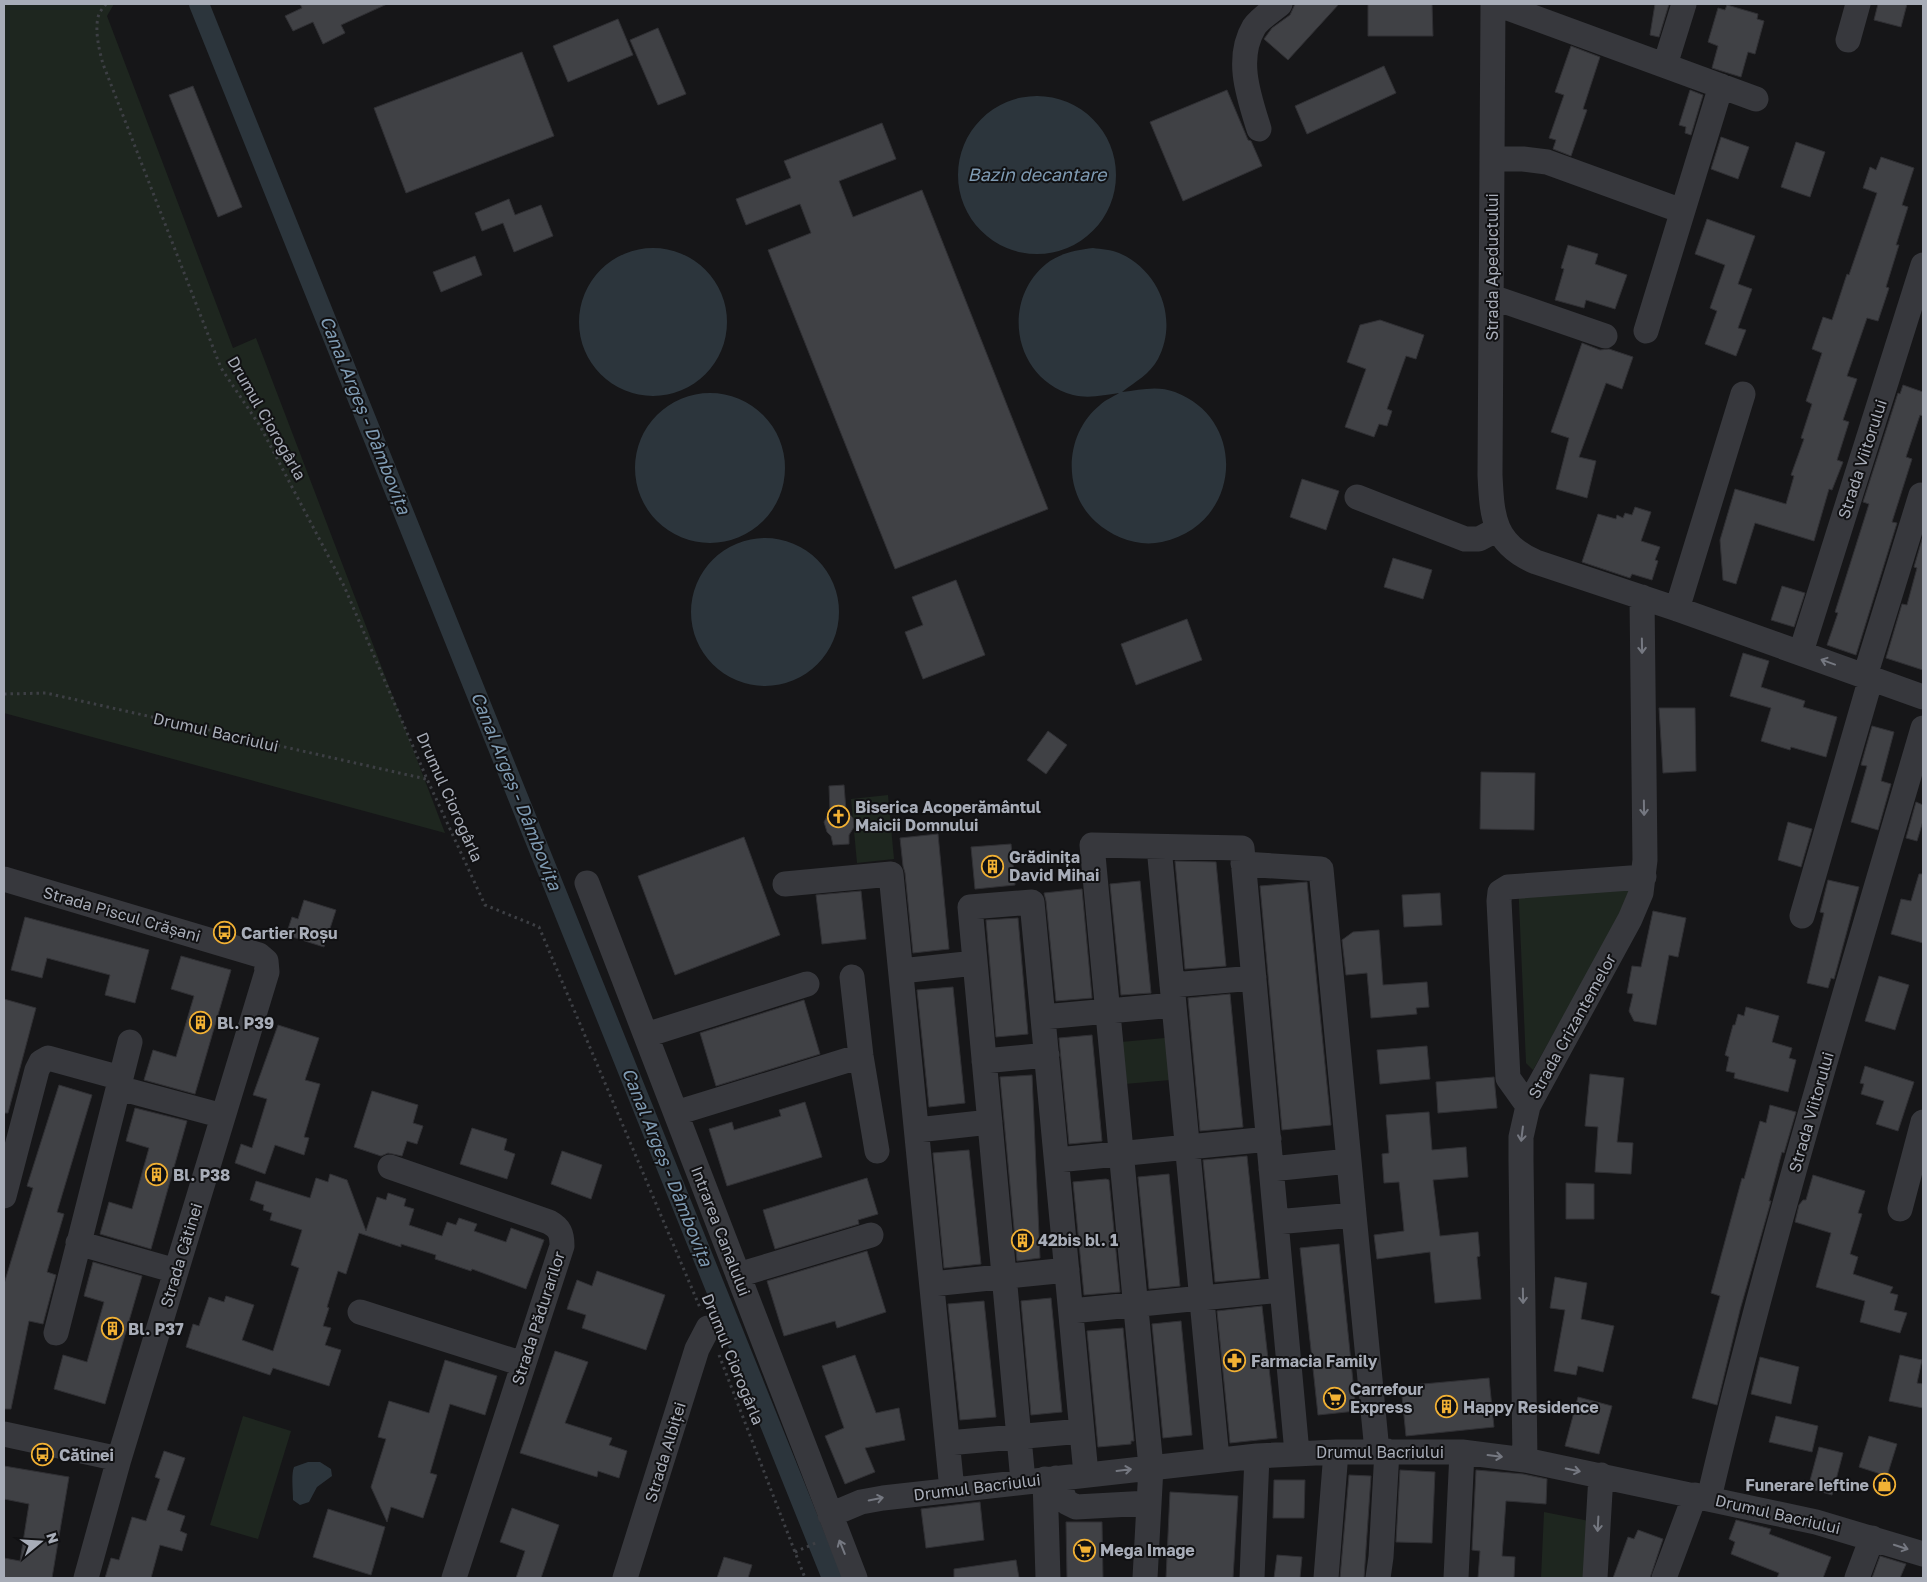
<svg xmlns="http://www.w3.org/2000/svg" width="1927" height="1582" font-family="'Golos Text',sans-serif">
<rect width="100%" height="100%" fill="#161618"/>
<path fill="#1e261f" d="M4,4H114L107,16L233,348L256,338L445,833L4,713Z
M888,795L894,859L857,863L851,799Z
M1635,871L1629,897L1612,930L1533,1070L1526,1063L1518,880Z
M1165,1038L1170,1080L1125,1084L1121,1042Z
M243,1416L291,1431L258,1539L210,1525Z
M1544,1512L1589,1521L1587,1578H1541Z"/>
<path fill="#2c353c" d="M958 175a79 79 0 1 1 158 0a79 79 0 1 1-158 0Z
M579 322a74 74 0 1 1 148 0a74 74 0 1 1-148 0Z
M1093,248C1101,249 1112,250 1119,253C1159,270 1179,319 1158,359C1150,374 1135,382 1122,392C1140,390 1157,385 1175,392C1249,420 1241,525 1162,542C1138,547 1114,538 1096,522C1062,492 1064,434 1100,405C1105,400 1113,397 1119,393C1104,395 1089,399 1073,395C1014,379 1000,302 1046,264C1060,253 1076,250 1093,248Z
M635 468a75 75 0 1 1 150 0a75 75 0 1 1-150 0Z
M691 612a74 74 0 1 1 148 0a74 74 0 1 1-148 0Z
M308,1462H320L331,1469L332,1476L317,1487L309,1502L300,1505L293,1500C293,1490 291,1475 294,1467Z"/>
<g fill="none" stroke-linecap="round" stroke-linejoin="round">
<path stroke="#2c353c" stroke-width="20" d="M199,4L832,1578"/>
</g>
<path fill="#404145" stroke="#303034" d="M300,4H387L341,25L345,33L323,44L313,22L293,31L285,16L302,8Z
M1295,4H1339L1288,60L1264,39L1272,28L1290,15Z
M1368,4H1432L1433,36H1368Z
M1655,4H1669L1659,37L1650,35Z
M1878,4H1907L1901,27L1874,20Z
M1727,5L1758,14L1757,19L1764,21L1755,54L1748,52L1741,77L1712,68L1718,46L1708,42L1718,8L1725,10Z
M618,19L633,55L568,82L553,46Z
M658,28L686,94L658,105L630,40Z
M1571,46L1600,57L1583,109L1587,110L1571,156L1553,149L1556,140L1549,138L1564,95L1555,92Z
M522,52L554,136L406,193L374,108Z
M1384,66L1396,93L1307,134L1295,106Z
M193,86L242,207L218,217L169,95Z
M1227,90L1248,140L1251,141L1262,166L1183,201L1150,122Z
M1690,90L1703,95L1691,135L1685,133L1686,127L1679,125Z
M882,123L896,159L839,181L853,217L922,190L1048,509L895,569L768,250L811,233L800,204L746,225L736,199L791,178L784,161Z
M1721,137L1749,147L1738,179L1711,169Z
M1796,142L1825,152L1810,197L1781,187Z
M1881,157L1914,168L1902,205L1908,207L1896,245H1899L1886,287L1889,288L1878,321L1867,318L1847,376L1857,379L1843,420L1849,422L1837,460L1843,462L1832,490L1829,489L1814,541L1755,523L1736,584L1723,580L1720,540L1735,489L1786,504L1794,476L1791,475L1804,439L1801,438L1812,404L1806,401L1822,353L1812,349L1823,317L1832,320L1847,274L1849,275L1877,193L1863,188L1870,167L1876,170Z
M509,199L515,215L541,205L553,236L514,252L503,223L482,231L475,213Z
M1707,219L1755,236L1738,284L1752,289L1738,328L1746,330L1736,356L1705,344L1717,311L1710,308L1725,265L1695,254Z
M1568,245L1598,254L1595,264L1627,275L1615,309L1586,300L1584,308L1555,300L1564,269L1561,268Z
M475,256L482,275L441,292L433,272Z
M1380,320L1424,335L1416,359L1406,356L1387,409L1392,411L1387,426L1379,424L1374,437L1345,427L1366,369L1347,362L1360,325Z
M1582,343L1600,350L1609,349L1633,357L1622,389L1606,383L1579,457L1596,461L1587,498L1556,489L1569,438L1551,432Z
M1903,385L1923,392V416L1920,415L1906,457L1912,459L1892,522L1897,523L1856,655L1827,645L1838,613L1835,612L1869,504L1863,502L1898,393L1900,394Z
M1302,479L1339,491L1326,530L1290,517Z
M1635,507L1651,512L1641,541L1660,547L1655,560L1658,561L1652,580L1632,574L1630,578L1582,562L1598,514L1616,519L1617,515L1623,518L1625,513L1632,515Z
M1923,536V670L1886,658L1902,604L1907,605L1917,568L1914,567Z
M1393,558L1432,570L1423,599L1384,587Z
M956,580L985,655L923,679L905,632L923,625L912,597Z
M1782,586L1805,593L1794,627L1771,620Z
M1187,619L1202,660L1136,685L1121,644Z
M1743,653L1769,661L1761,687L1805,701L1803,707L1837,717L1826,757L1791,747L1790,750L1761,741L1771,708L1730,696Z
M1659,708H1695L1696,771L1663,773Z
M1872,726L1894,732L1881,781L1891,784L1878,830L1851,822L1867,766L1861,765Z
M1048,731L1067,745L1046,774L1027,760Z
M1481,772L1535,773L1534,830L1480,829Z
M844,785L846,810L853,818L854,827L849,835V844L833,845L831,836L827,832L824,822L830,811L829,786Z
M1916,802L1923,805V821L1917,841L1906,838Z
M1788,822L1812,829L1801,867L1778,860Z
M938,834L949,949L913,953L905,873L903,866L900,838Z
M744,837L780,935L675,975L638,876Z
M1011,844L1015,885L975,889L971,847Z
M1175,861L1216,862L1226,966L1185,969Z
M1919,874H1923V943L1891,934L1901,899L1911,901Z
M1828,880L1859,887L1834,979L1831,978L1828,988L1807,983L1824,913L1820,912Z
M1140,881L1151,993L1121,995L1110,884Z
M1307,882L1331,1125L1282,1130L1260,886Z
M1082,889L1092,998L1056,1001L1046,901L1044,893Z
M861,891L866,939L822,944L816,895Z
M1440,893L1442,925L1404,927L1402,895Z
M304,900L336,910L324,947L286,935L292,917L298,919Z
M1653,911L1686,918L1678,957L1669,955L1656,1025L1634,1021L1629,1011L1633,994L1627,993L1632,966L1641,967Z
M25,917L149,950L135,1003L105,995L110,975L47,958L42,978L11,970Z
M1018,918L1028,1034L996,1037L986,920Z
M1379,930L1383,985L1427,982L1429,1007L1416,1008L1417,1014L1371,1018L1367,973L1346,975L1342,940L1353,932Z
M181,956L231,970L195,1094L144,1080L153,1050L176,1057L194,996L171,989Z
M1879,976L1909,985L1895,1030L1865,1021Z
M953,987L965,1103L929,1107L917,990Z
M1230,994L1243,1127L1200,1131L1188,998Z
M4,999L36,1008L8,1113H4Z
M804,1000L820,1054L716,1086L700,1033Z
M1746,1007L1779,1016L1772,1042L1792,1048L1789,1058L1796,1060L1788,1092L1734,1078L1735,1073L1726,1071L1729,1057L1725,1055L1733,1025H1735L1738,1014L1744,1016Z
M278,1025L319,1038L305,1080L320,1084L304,1137L309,1138L304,1155L275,1145L265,1174L235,1163L241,1144L252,1148L267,1099L253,1095Z
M1092,1035L1102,1141L1069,1144L1059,1038Z
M1427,1046L1430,1079L1380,1084L1377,1050Z
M1865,1066L1914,1082L1898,1131L1876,1124L1884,1101L1861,1094L1864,1084L1860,1083Z
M1590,1074L1624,1078L1617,1142L1633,1143L1631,1174L1595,1172L1598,1127L1585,1126Z
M1032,1075L1040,1258L1017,1261L1000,1077Z
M1494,1077L1497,1108L1438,1113L1436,1082Z
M59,1085L92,1095L57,1212L64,1214L47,1272L56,1275L43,1324L29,1321L11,1409H4V1284L33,1188L27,1186Z
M372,1091L418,1105L413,1123L423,1126L417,1144L407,1141L402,1156L388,1153L381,1156L354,1147Z
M805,1102L822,1157L727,1186L709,1129L732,1122L734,1130L781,1116L779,1110Z
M1770,1105L1796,1112L1784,1153L1782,1152L1769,1201H1771L1740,1310L1717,1405L1692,1398L1720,1296L1711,1293L1742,1178L1744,1179L1760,1121L1766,1123Z
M135,1108L187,1121L151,1249L100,1234L109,1202L132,1209L149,1148L126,1141Z
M1429,1112L1432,1150L1466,1147L1468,1177L1433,1180L1440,1236L1478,1232L1480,1256L1477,1257L1481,1299L1435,1303L1430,1252L1377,1259L1374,1235L1404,1231L1399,1182L1384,1183L1382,1154L1389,1153L1386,1115Z
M472,1128L507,1139L504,1150L515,1154L507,1179L460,1164Z
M969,1150L981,1264L944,1268L933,1153Z
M562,1151L602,1165L591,1199L551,1184Z
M1247,1156L1260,1278L1215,1282L1203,1160Z
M330,1174L347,1180L366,1231L377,1197L386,1200L388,1193L406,1199L404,1206L414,1209L409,1225L442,1236L447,1222L456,1225L459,1218L477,1224L474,1231L506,1242L511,1228L544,1240L526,1289L472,1269L471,1271L435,1259L436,1255L401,1244V1247L359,1233L346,1274L338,1271L327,1307L329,1308L323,1326L331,1328L325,1345L341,1350L329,1386L273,1368L270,1375L186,1347L193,1324L199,1326L209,1297L224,1302L226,1296L254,1305L242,1340L273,1351L299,1268L291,1265L302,1230L270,1220L272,1213L263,1210L264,1205L250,1200L256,1181L310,1198L316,1178L328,1182Z
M1169,1174L1180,1286L1149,1289L1138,1177Z
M1813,1175L1865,1191L1858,1213L1862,1214L1850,1254L1858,1257L1853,1274L1893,1287L1890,1293L1898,1295L1894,1310L1907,1313L1900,1333L1860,1322L1865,1301L1816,1287L1831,1233L1795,1222L1799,1205L1803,1200H1806Z
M867,1178L878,1214L858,1220L859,1224L775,1249L763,1210Z
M1106,1179L1109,1180L1120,1292L1084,1295L1073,1182Z
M1566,1183L1594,1184V1219H1566Z
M1339,1244L1356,1411L1318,1415L1300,1248Z
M867,1251L886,1312L837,1328L835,1321L784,1336L767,1281Z
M93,1262L142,1276L105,1404L54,1389L63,1355L87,1362L104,1302L84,1296Z
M597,1271L665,1295L646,1350L582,1328L586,1315L567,1309L577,1280L592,1286Z
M1555,1277L1587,1283L1581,1319L1614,1326L1603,1372L1578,1366L1576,1375L1554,1371L1565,1310L1550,1308Z
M1051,1298L1062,1412L1031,1415L1021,1301Z
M984,1301L996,1417L960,1420L948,1304Z
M1262,1306L1277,1438L1230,1443L1217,1311Z
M1181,1321L1192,1435L1163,1438L1152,1324Z
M1123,1328L1134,1441H1131V1444L1098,1447L1087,1331Z
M555,1351L588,1362L565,1423L612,1438L609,1445L627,1451L619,1478L598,1471L597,1477L520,1453Z
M855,1355L876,1413L899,1408L905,1440L865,1448L875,1472L845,1484L825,1436L844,1428L822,1366Z
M1900,1355L1922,1360L1917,1383L1923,1384V1408L1889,1401Z
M1760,1357L1799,1367L1791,1404L1751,1394Z
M445,1360L497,1376L485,1415L450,1404L430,1473L437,1475L423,1518L391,1507L387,1522L371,1487L386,1439L378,1437L389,1401L429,1413Z
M1489,1378L1494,1427L1406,1436L1401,1386Z
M1578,1397L1612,1406L1599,1454L1565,1446Z
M1776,1416L1818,1426L1812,1452L1769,1442Z
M1869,1436L1897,1444L1887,1476L1859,1467Z
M1819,1447L1843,1453L1832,1495L1808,1488Z
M164,1451L185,1458L167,1510L185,1516L180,1531L187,1534L182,1551L160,1545L151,1578H105L111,1558L119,1560L132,1517L146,1521L160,1479L155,1477Z
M4,1466L69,1477L52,1578H4V1558L20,1561L29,1504L4,1499Z
M1400,1470L1435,1472L1432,1543L1396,1542Z
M1476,1470L1523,1474L1547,1479L1546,1504L1506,1501L1502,1556L1515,1557L1514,1578H1478L1480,1551L1472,1550Z
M1349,1475L1371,1476L1364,1578H1340Z
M1274,1480H1305L1304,1518H1273Z
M1170,1492L1238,1496L1233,1578H1166Z
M980,1502L984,1540L926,1548L921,1509Z
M512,1508L559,1525L541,1578H516L525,1551L500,1542Z
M328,1509L385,1527L371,1575L313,1557Z
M1736,1520L1771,1529L1769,1534L1831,1557L1823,1578H1777L1779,1573L1731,1554L1735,1542L1729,1539Z
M1066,1522H1102L1103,1578H1067Z
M1638,1530L1663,1539L1650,1578H1613L1628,1537L1634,1539Z
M1277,1555L1302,1557L1300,1578H1274Z
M1880,1556L1906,1564L1900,1578H1872Z
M724,1557L752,1565L748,1578H717Z
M1016,1560L1019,1578H954V1569Z"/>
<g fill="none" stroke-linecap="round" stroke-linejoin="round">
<path stroke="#3d3f44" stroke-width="3" stroke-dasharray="2.5 4" stroke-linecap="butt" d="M106,4C104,7 100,11 99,14C94,28 99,50 103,64L221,368L260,426L344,586L427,779L485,905L539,927L701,1310
M4,694L46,693L426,779
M719,1355L805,1578
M795,1552L818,1542"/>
<path stroke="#37383d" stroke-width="25" d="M1493,4L1490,475C1492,516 1493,544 1536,562L1677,609L1923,697
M1497,4L1756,99
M1848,40L1858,4
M1665,65L1684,4
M1259,129C1249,97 1235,59 1254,27C1260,18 1272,11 1280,4
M1492,159H1523L1547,162L1682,211
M1492,297L1605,336
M1646,331L1721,86
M1357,497L1465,539H1479L1498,529
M1677,609L1743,394
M1801,652L1923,265
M1865,676L1921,495
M1159,847L1217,1459
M1243,864L1321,869L1349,1161L1271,1169
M4,879L259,955L266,961L267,972L119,1459L86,1578
M587,883L855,1578
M785,884L891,874L952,1490
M1802,916L1871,678
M901,971L975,963
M852,977L861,1056L877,1151
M1172,985L1254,978
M1043,1017L1174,1005
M646,1035L807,984
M984,1061L1047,1055
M119,1088L223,1116
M1528,1106L1508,1078L1499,901L1500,892L1508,887L1644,877
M676,1113L861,1056
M917,1130L990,1122
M1057,1160L1269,1139
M1349,1161L1354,1215
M390,1167L549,1222C560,1228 562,1234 562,1246L454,1578
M4,1196L37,1070L41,1062L48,1058L121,1078
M1900,1209L1923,1122
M1276,1222L1354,1215L1377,1451
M78,1243L176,1271
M738,1275L871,1235
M932,1284L1067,1270
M1071,1311L1282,1290
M360,1312L523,1364
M56,1333L130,1042
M4,1434L119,1459
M948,1443L1082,1431
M1525,1460L1521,1161V1137L1528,1106L1630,919L1641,893L1645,860L1642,597
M1056,1478L1066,1502L1076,1507L1149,1503
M1045,1479L1048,1578
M1023,1481L970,907L1032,902L1086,1474
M1709,1498C1770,1239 1848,984 1923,728
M830,1515L861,1502L883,1498L1257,1456L1336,1452H1462L1525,1460L1816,1522L1923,1554
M625,1578L697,1349L708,1328
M1145,1578L1151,1467L1092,845L1242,848L1297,1453
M1252,1578L1257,1456
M1326,1578L1336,1452
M1378,1578L1381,1557L1387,1451
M1456,1578L1462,1452
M1595,1578L1601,1475
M1664,1578L1695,1495
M1857,1578L1872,1538"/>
</g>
<defs><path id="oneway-shaft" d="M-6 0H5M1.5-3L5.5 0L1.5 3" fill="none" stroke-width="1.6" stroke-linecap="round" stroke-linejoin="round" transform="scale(1.25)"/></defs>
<g stroke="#757881">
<use href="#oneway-shaft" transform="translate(1642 646) rotate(89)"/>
<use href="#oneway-shaft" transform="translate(1828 662) rotate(-160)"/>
<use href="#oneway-shaft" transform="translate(1644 808) rotate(89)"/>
<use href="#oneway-shaft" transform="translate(1522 1134) rotate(97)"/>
<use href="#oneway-shaft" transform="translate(1523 1296) rotate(89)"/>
<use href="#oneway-shaft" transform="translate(1495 1456) rotate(7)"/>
<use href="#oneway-shaft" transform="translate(1124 1470) rotate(-7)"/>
<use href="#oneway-shaft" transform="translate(1573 1470) rotate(12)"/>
<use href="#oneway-shaft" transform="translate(876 1499) rotate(-11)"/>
<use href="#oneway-shaft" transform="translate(1598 1524) rotate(93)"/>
<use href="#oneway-shaft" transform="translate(842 1547) rotate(-112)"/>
<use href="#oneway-shaft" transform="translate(1901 1547) rotate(18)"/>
</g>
<defs>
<symbol id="church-ring" viewBox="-11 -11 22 22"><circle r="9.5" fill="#111113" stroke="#f2b134" stroke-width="1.5"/><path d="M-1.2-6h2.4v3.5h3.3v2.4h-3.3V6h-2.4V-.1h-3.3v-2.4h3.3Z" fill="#f2b134"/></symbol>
<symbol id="building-ring" viewBox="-11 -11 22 22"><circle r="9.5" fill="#111113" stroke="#f2b134" stroke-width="1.5"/><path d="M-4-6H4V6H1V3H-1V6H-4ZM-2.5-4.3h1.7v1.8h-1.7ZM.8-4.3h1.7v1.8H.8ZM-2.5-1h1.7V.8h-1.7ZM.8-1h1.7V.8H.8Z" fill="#f2b134"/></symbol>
<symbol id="bus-ring" viewBox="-11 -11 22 22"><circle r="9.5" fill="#111113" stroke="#f2b134" stroke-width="1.5"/><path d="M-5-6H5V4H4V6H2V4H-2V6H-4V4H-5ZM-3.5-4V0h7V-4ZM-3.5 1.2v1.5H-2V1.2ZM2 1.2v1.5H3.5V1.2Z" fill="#f2b134"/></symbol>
<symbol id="pharmacy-ring" viewBox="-11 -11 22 22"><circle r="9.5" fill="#111113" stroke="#f2b134" stroke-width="1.5"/><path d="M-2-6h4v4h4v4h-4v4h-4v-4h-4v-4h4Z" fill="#f2b134"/></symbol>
<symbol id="supermarket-ring" viewBox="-11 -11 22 22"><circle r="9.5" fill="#111113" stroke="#f2b134" stroke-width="1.5"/><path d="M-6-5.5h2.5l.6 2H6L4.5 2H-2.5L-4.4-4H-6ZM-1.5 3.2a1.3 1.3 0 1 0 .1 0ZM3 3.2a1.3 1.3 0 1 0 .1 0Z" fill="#f2b134"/></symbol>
<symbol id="shop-ring" viewBox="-11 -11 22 22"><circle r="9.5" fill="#111113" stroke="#f2b134" stroke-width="1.5"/><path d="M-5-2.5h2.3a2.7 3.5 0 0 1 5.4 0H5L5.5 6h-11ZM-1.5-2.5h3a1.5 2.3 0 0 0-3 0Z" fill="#f2b134"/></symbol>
</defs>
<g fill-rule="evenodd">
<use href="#church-ring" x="826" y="804" width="25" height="25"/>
<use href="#building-ring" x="980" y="854" width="25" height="25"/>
<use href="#bus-ring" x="212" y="920" width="25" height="25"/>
<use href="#building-ring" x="188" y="1010" width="25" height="25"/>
<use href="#building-ring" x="144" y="1162" width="25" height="25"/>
<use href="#building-ring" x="1010" y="1228" width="25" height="25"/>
<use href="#building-ring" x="100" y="1316" width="25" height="25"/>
<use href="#pharmacy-ring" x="1222" y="1348" width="25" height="25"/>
<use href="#supermarket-ring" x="1322" y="1386" width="25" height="25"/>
<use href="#building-ring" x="1434" y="1394" width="25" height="25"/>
<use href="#bus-ring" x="30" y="1442" width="25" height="25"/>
<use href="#shop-ring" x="1872" y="1472" width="25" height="25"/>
<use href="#supermarket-ring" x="1072" y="1538" width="25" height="25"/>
</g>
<g text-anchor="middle" stroke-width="4" stroke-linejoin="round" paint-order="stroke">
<g font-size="16" fill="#a8adb8" stroke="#111113">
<text transform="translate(1492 267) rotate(-90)" y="6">Strada Apeductului</text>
<text transform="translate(267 418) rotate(60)" y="6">Drumul Ciorogârla</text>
<text transform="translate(1862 459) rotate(-72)" y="6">Strada Viitorului</text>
<text transform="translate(216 732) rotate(13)" y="6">Drumul Bacriului</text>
<text transform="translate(450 797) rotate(66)" y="6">Drumul Ciorogârla</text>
<text transform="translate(122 914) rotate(16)" y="6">Strada Piscul Crășani</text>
<text transform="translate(1572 1026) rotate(-61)" y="6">Strada Crizantemelor</text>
<text transform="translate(1811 1112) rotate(-74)" y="6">Strada Viitorului</text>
<text transform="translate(721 1231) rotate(69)" y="6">Intrarea Canalului</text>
<text transform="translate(181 1255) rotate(-73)" y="6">Strada Cătinei</text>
<text transform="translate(538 1318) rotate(-72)" y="6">Strada Pădurarilor</text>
<text transform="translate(733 1359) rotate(68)" y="6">Drumul Ciorogârla</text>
<text transform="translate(665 1452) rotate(-73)" y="6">Strada Albiței</text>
<text x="1380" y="1458">Drumul Bacriului</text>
<text transform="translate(977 1487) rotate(-7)" y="6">Drumul Bacriului</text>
<text transform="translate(1778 1514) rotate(13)" y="6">Drumul Bacriului</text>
</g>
<g font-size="16" font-weight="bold" fill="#a8adb8" stroke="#111113" text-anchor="start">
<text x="855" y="813">Biserica Acoperământul<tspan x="855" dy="18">Maicii Domnului</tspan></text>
<text x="1009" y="863">Grădinița<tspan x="1009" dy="18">David Mihai</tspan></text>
<text x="241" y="939">Cartier Roșu</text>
<text x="217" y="1029">Bl. P39</text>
<text x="173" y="1181">Bl. P38</text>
<text x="1038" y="1246">42bis bl. 1</text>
<text x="128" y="1335">Bl. P37</text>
<text x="1251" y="1367">Farmacia Family</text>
<text x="1350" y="1395">Carrefour<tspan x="1350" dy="18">Express</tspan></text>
<text x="1463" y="1413">Happy Residence</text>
<text x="59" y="1461">Cătinei</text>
<text x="1869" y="1491" text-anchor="end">Funerare Ieftine</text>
<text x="1100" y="1556">Mega Image</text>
</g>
<g font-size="18" font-style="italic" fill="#7f9bb3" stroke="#111113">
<text x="1037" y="181">Bazin decantare</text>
<text transform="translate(365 415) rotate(68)" y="6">Canal Argeș - Dâmbovița</text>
<text transform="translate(516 791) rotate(68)" y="6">Canal Argeș - Dâmbovița</text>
<text transform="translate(667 1167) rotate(68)" y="6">Canal Argeș - Dâmbovița</text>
</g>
</g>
<rect width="1927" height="1582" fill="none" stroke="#a8adb8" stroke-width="10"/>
<g transform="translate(40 1542) rotate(72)" stroke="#111113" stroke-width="4" paint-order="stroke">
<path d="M0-4L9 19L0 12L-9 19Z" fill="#a8adb8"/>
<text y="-8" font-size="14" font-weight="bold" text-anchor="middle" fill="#a8adb8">N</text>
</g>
</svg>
